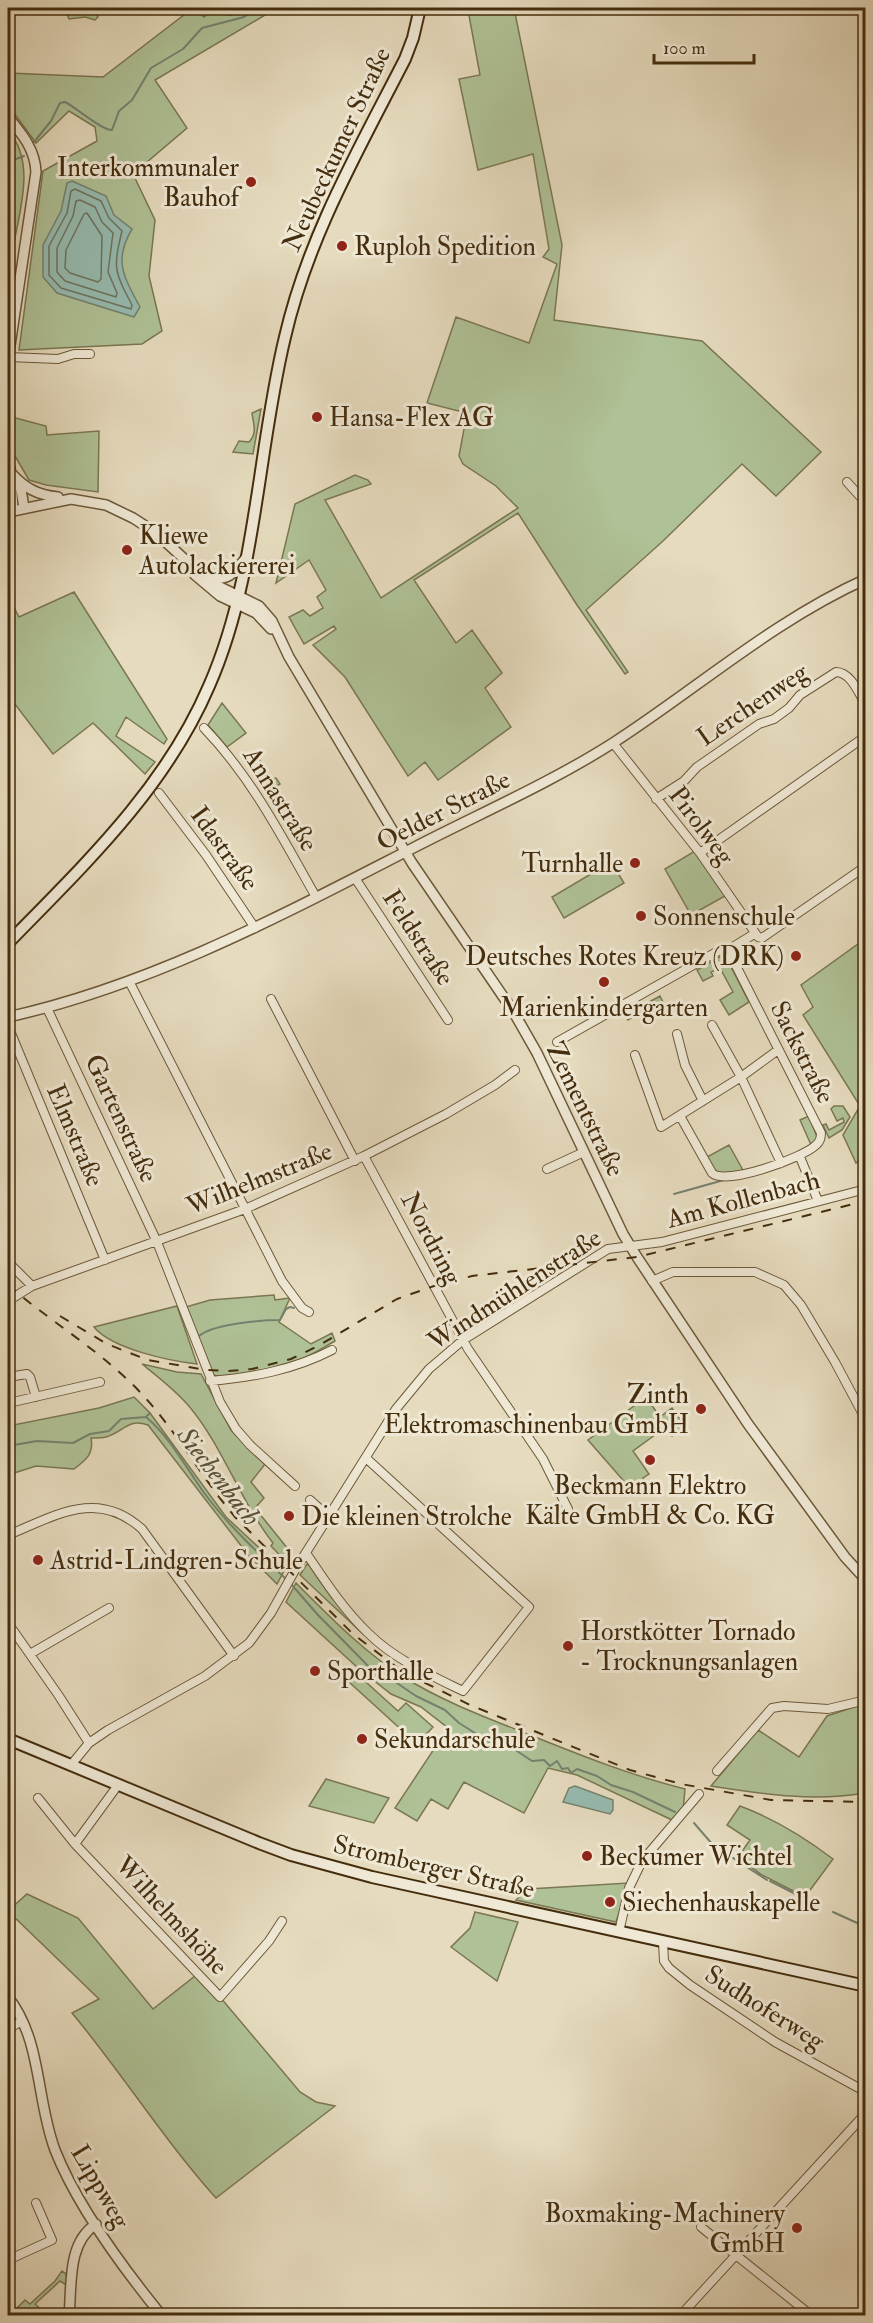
<svg xmlns="http://www.w3.org/2000/svg" width="873" height="2323" font-family="'IM FELL Double Pica',serif">
<rect width="100%" height="100%" fill="#e6dbbe"/>
<filter id="stains"><feTurbulence type="fractalNoise" baseFrequency=".00333" numOctaves="4"/><feColorMatrix values="0 0 0 0 .2 0 0 0 0 .09 0 0 0 0 .02 0 0 0 .5 -.17"/></filter>
<radialGradient id="worn" r=".72"><stop offset=".6" stop-color="#630" stop-opacity="0"/><stop offset="1" stop-color="#630" stop-opacity=".3"/></radialGradient>
<path fill="#afc196" stroke="#7a7752" stroke-width="1.5" d="M73,8L85,14L95,13L98,17L95,20L85,17L69,19L66,12Z
M193,8L204,17L210,13L231,15L248,8H277L155,80L187,128L133,174L155,220L149,276L162,331L142,344L19,350L43,171L97,141L95,127L69,111L36,143L8,105V73L103,77Z
M505,8H514L562,245L554,320L702,341L821,452L776,496L742,464L663,541L586,610L628,672L625,674L577,605L518,513L414,580L456,643L472,630L502,673L485,688L511,727L438,780L425,762L408,776L345,677L313,645L336,629L334,626L304,644L289,617L303,610L310,616L323,608L317,597L326,590L309,560L276,583L295,504L355,475L368,480L371,484L325,500L381,598L518,508L496,486L463,464L459,456L467,413L427,403L456,317L529,343L557,264L543,257L549,249L533,154L478,170L459,79L480,75L468,10H505Z
M8,130C36,162 20,209 13,248L8,254V149L13,145L8,138Z
M261,409L253,454L233,452L239,441L249,442C258,433 253,423 252,413Z
M8,416L46,426L47,435L99,431L98,492L46,485L29,480L8,444Z
M74,592L167,739L164,744L126,717L116,736L155,762L145,774L93,723L53,754L8,695V596L19,617Z
M222,703L246,733L227,747L208,725Z
M259,759L272,779L276,778L280,784L267,792L250,764Z
M695,851L725,896L691,915L665,869Z
M611,862L624,883L564,918L552,897Z
M865,939L866,1154L856,1163L843,1135L860,1106L803,1015L813,1007L801,985Z
M719,957L724,958L729,963L749,1002L729,1015L720,1000L733,992L720,968L711,972L713,976L703,981L697,970Z
M660,996L667,1010L664,1011L659,1002L628,1020L623,1011L628,1007L631,1012Z
M834,1106H843L850,1117L842,1130L829,1138L823,1125L826,1124L829,1130L844,1122L843,1118L837,1121L831,1109Z
M809,1116L817,1137V1141L811,1145L800,1120Z
M729,1145L744,1172C722,1176 718,1179 707,1157Z
M274,1295L275,1300L290,1298L279,1322L311,1344L332,1333L335,1341C324,1347 314,1354 302,1359C285,1367 225,1384 210,1373L186,1307L210,1300Z
M177,1306L197,1364C170,1361 112,1349 94,1327Z
M142,1364L177,1372L201,1374L231,1430L265,1464L251,1482L264,1498L255,1508L292,1554L288,1564L271,1546L273,1543C240,1501 223,1446 188,1405C174,1389 158,1377 142,1364Z
M134,1397L150,1413L226,1517L284,1571L277,1584L249,1556L148,1425C127,1418 124,1432 106,1437C101,1438 95,1438 91,1438C94,1454 86,1460 74,1469L36,1466L8,1475V1426L99,1408Z
M646,1397L660,1417L672,1408L685,1426L672,1436L666,1427L633,1451L649,1474L643,1478L648,1486L636,1495L588,1440Z
M307,1564L310,1566C332,1601 359,1628 391,1654L363,1634L300,1575Z
M296,1583C329,1616 363,1651 402,1676C443,1702 490,1719 535,1737C585,1757 633,1776 685,1789L683,1811L672,1820L577,1775L548,1768L524,1813L464,1782L448,1809L431,1799L417,1821L395,1808L448,1728L421,1707L391,1694L358,1668L286,1602Z
M357,1674L398,1711L406,1703L433,1727L417,1744L349,1682Z
M863,1704L866,1714L865,1793C812,1802 764,1794 711,1786L758,1730L799,1757L827,1716Z
M326,1779L389,1798L374,1823L309,1806Z
M740,1806C775,1819 804,1837 833,1859L805,1897L762,1875L738,1857L750,1840L727,1825Z
M629,1883L616,1922L516,1900L528,1889Z
M27,1894L78,1918L153,2009L195,1976L220,1997L300,2092L316,2102L335,2106L216,2198C164,2140 122,2073 72,2013L99,1999L8,1911Z
M475,1912L518,1922L497,1981L451,1947L470,1928Z
M62,2271L66,2274L68,2286L60,2281L35,2304L47,2315L11,2314L25,2300L30,2304L55,2281Z"/>
<path fill="#96bbb0" stroke="#75826f" stroke-width="1.5" d="M212,8H248L231,15L210,13Z
M72,181L106,196L114,215L132,229C113,261 124,277 140,307L134,317L57,293L43,277V245L61,211L67,183Z
M575,1786L613,1800V1810L610,1814L563,1802L569,1788Z"/>
<g fill="none" stroke-linecap="round" stroke-linejoin="round">
<path stroke="#6d745e" stroke-width="1.5" d="M75,189L101,201L109,218L122,231C113,268 114,271 132,305L131,309L61,288L49,275V246L67,213L71,191Z
M80,200L95,207L102,222L113,233L108,272L117,293L116,297L65,281L57,272V248L73,216L76,201Z
M87,213L102,236L101,279L98,282L70,273L65,268L66,250L84,214Z"/>
<path stroke="#75826f" stroke-width="2" d="M34,142L51,121L60,103L65,102C77,108 101,130 112,130L119,111L132,100L151,68L183,49L202,28L244,17L259,8
M8,168V162L24,156
M674,1194L724,1180
M199,1336C213,1324 261,1320 280,1320L286,1309L290,1307L294,1308
M146,1417C171,1438 186,1468 205,1494C228,1525 258,1553 287,1580
M8,1446L37,1441L73,1443L90,1434L109,1431L121,1419L146,1417L150,1413
M291,1584L318,1615L378,1676L391,1679L416,1696L445,1710L459,1723L491,1743L504,1749H514L532,1761L544,1760L550,1766L557,1761L562,1769L568,1768L571,1773L577,1769L597,1776L611,1785L633,1792L675,1812
M694,1823L713,1845L767,1880
M770,1881L819,1906
M833,1912L866,1927"/>
<defs>
<path id="minor" d="M8,357L58,359L74,354H90
M847,482L866,503
M204,728C252,778 282,837 316,897
M613,743L700,853L758,937L762,938L866,866
M159,793L206,855L255,928
M656,799L684,781L697,767L759,724L774,719L789,708L800,695L836,672C851,672 859,694 866,705
M700,853L866,736
M355,878L448,1020
M129,981L282,1281L302,1308L309,1312
M271,999L355,1161
M47,1008L157,1242L220,1402L236,1429L250,1445L295,1486
M712,1025L741,1077L781,1163
M8,1026L105,1260
M677,1034L685,1065L703,1101
M557,1042L720,950H728L754,934
M635,1055L661,1127L741,1077L778,1050
M680,1116L712,1173C725,1186 803,1158 816,1145C820,1142 821,1138 821,1133L728,950
M364,1156L468,1349L543,1459L568,1509
M800,1157L818,1201
M547,1169L584,1152
M8,1262L32,1286
M652,1281L673,1272H755L784,1285L801,1305L835,1362L866,1420
M8,1301L32,1286L245,1209L364,1156L446,1114L495,1085L515,1070
M8,1377L27,1374L30,1377L36,1397
M210,1381C254,1377 293,1370 332,1350
M13,1402L100,1382
M310,1500L329,1517
M8,1535C55,1516 97,1488 142,1529L234,1656
M306,1553C325,1581 343,1609 368,1633C394,1659 430,1675 463,1691L529,1607L366,1458
M8,1623L59,1696L89,1743
M30,1654L109,1608
M71,1765L89,1743L108,1730L205,1676L249,1643L271,1613L295,1570L396,1409L429,1369L463,1340L608,1249L662,1242L866,1189
M717,1771L772,1708L784,1706L828,1709L866,1700
M38,1798L75,1844L220,1997L269,1941L282,1921
M75,1844L118,1785
M619,1932L629,1888L642,1861L699,1794
M663,1942L664,1961L669,1968L690,1985L775,2042L866,2092
M8,2029L22,2021
M701,2227L812,2316
M8,2260L52,2240L36,2203
M680,2316L866,2113"/>
<path id="tertiary" d="M8,117C22,134 35,149 36,172L8,359
M8,461L11,473L13,511
M11,473C25,488 37,495 58,497
M20,483L24,508
M8,512L71,499L106,505L133,518L155,532L194,568L218,586L259,606L272,621L289,657L412,863L513,1011L537,1053L623,1234L637,1257L748,1424L845,1557L866,1580
M195,575L220,596L256,613L271,629
M210,578C230,581 234,572 246,558
M8,1017C152,985 284,914 415,847C481,813 550,783 613,743C698,688 773,621 866,579
M8,1997C42,2040 36,2100 55,2150C77,2206 123,2268 162,2316
M69,2316C72,2284 67,2243 96,2224"/>
<path id="secondary" d="M8,943C84,865 165,789 209,686C257,577 257,452 285,337C308,237 359,149 405,59L413,38L420,8
M8,1739L259,1843L291,1855L372,1877L866,1986"/>
</defs>
<use href="#minor" stroke="#6c5839" stroke-width="10"/>
<use href="#tertiary" stroke="#6c5839" stroke-width="12"/>
<use href="#secondary" stroke="#442d0d" stroke-width="14"/>
<use href="#minor" stroke="#efe8d5" stroke-width="8"/>
<use href="#tertiary" stroke="#efe8d5" stroke-width="9"/>
<use href="#secondary" stroke="#efe8d5" stroke-width="10"/>
<path stroke="#442d0d" stroke-width="2" stroke-dasharray="10 10" stroke-linecap="butt" d="M8,1285C51,1322 101,1351 140,1392C176,1430 201,1477 235,1517L353,1634L403,1672L470,1705L630,1770L681,1784L771,1800L866,1802
M60,1316L107,1344L148,1360L206,1370L228,1371L252,1369L291,1359L318,1346L397,1299L434,1286L472,1276L637,1257L866,1201"/>
</g>
<g fill="#8f2418" stroke="#efe8d5" stroke-width="2">
<circle cx="251" cy="182" r="6"/>
<circle cx="342" cy="246" r="6"/>
<circle cx="317" cy="417" r="6"/>
<circle cx="127" cy="550" r="6"/>
<circle cx="635" cy="863" r="6"/>
<circle cx="641" cy="916" r="6"/>
<circle cx="796" cy="956" r="6"/>
<circle cx="604" cy="982" r="6"/>
<circle cx="701" cy="1409" r="6"/>
<circle cx="650" cy="1460" r="6"/>
<circle cx="289" cy="1516" r="6"/>
<circle cx="38" cy="1560" r="6"/>
<circle cx="568" cy="1646" r="6"/>
<circle cx="315" cy="1671" r="6"/>
<circle cx="362" cy="1739" r="6"/>
<circle cx="587" cy="1856" r="6"/>
<circle cx="610" cy="1902" r="6"/>
<circle cx="797" cy="2228" r="6"/>
</g>
<g text-anchor="middle" stroke-width="6" stroke-linejoin="round" paint-order="stroke">
<g font-size="26" fill="#442d0d" stroke="#efe8d5">
<text transform="translate(336 149) rotate(-65)" y="9">Neubeckumer Straße</text>
<text transform="translate(752 704) rotate(-34)" y="9">Lerchenweg</text>
<text transform="translate(281 799) rotate(58)" y="9">Annastraße</text>
<text transform="translate(443 810) rotate(-27)" y="9">Oelder Straße</text>
<text transform="translate(702 825) rotate(53)" y="9">Pirolweg</text>
<text transform="translate(225 848) rotate(54)" y="9">Idastraße</text>
<text transform="translate(419 937) rotate(57)" y="9">Feldstraße</text>
<text transform="translate(803 1052) rotate(63)" y="9">Sackstraße</text>
<text transform="translate(586 1109) rotate(64)" y="9">Zementstraße</text>
<text transform="translate(122 1118) rotate(65)" y="9">Gartenstraße</text>
<text transform="translate(76 1135) rotate(67)" y="9">Elmstraße</text>
<text transform="translate(259 1178) rotate(-22)" y="9">Wilhelmstraße</text>
<text transform="translate(743 1199) rotate(-15)" y="9">Am Kollenbach</text>
<text transform="translate(432 1238) rotate(62)" y="9">Nordring</text>
<text transform="translate(514 1289) rotate(-33)" y="9">Windmühlenstraße</text>
<text transform="translate(434 1866) rotate(13)" y="9">Stromberger Straße</text>
<text transform="translate(172 1915) rotate(47)" y="9">Wilhelmshöhe</text>
<text transform="translate(765 2007) rotate(32)" y="9">Sudhoferweg</text>
<text transform="translate(101 2186) rotate(60)" y="9">Lippweg</text>
</g>
<g font-size="26" fill="#442d0d" stroke="#efe8d5" text-anchor="start">
<text x="239" y="176" text-anchor="end">Interkommunaler<tspan x="239" dy="30">Bauhof</tspan></text>
<text x="354" y="255">Ruploh Spedition</text>
<text x="329" y="426">Hansa-Flex AG</text>
<text x="139" y="544">Kliewe<tspan x="139" dy="30">Autolackiererei</tspan></text>
<text x="623" y="872" text-anchor="end">Turnhalle</text>
<text x="653" y="925">Sonnenschule</text>
<text x="784" y="965" text-anchor="end">Deutsches Rotes Kreuz (DRK)</text>
<text x="604" y="1016" text-anchor="middle">Marienkindergarten</text>
<text x="689" y="1403" text-anchor="end">Zinth<tspan x="689" dy="30">Elektromaschinenbau GmbH</tspan></text>
<text x="650" y="1494" text-anchor="middle">Beckmann Elektro<tspan x="650" dy="30">Kälte GmbH &amp; Co. KG</tspan></text>
<text x="301" y="1525">Die kleinen Strolche</text>
<text x="50" y="1569">Astrid-Lindgren-Schule</text>
<text x="580" y="1640">Horstkötter Tornado<tspan x="580" dy="30">- Trocknungsanlagen</tspan></text>
<text x="327" y="1680">Sporthalle</text>
<text x="374" y="1748">Sekundarschule</text>
<text x="599" y="1865">Beckumer Wichtel</text>
<text x="622" y="1911">Siechenhauskapelle</text>
<text x="785" y="2222" text-anchor="end">Boxmaking-Machinery<tspan x="785" dy="30">GmbH</tspan></text>
</g>
<g font-size="27" font-style="italic" fill="#585036" stroke="#efe8d5">
<text transform="translate(219 1476) rotate(52)" y="9">Siechenbach</text>
</g>
</g>
<rect width="873" height="2323" fill="none" stroke="#e6dbbe" stroke-width="30"/>
<rect x="9" y="9" width="855" height="2305" fill="none" stroke="#442d0d" stroke-width="3"/>
<rect x="15" y="15" width="843" height="2293" fill="none" stroke="#442d0d" stroke-width="1.5"/>
<path d="M654 54v9h100v-9" fill="none" stroke="#442d0d" stroke-width="3"/>
<text x="663" y="54" font-size="18" fill="#442d0d" stroke="#efe8d5" stroke-width="4.5" paint-order="stroke">100 m</text>
<rect width="100%" height="100%" filter="url(#stains)"/>
<rect width="100%" height="100%" fill="url(#worn)"/>
</svg>
